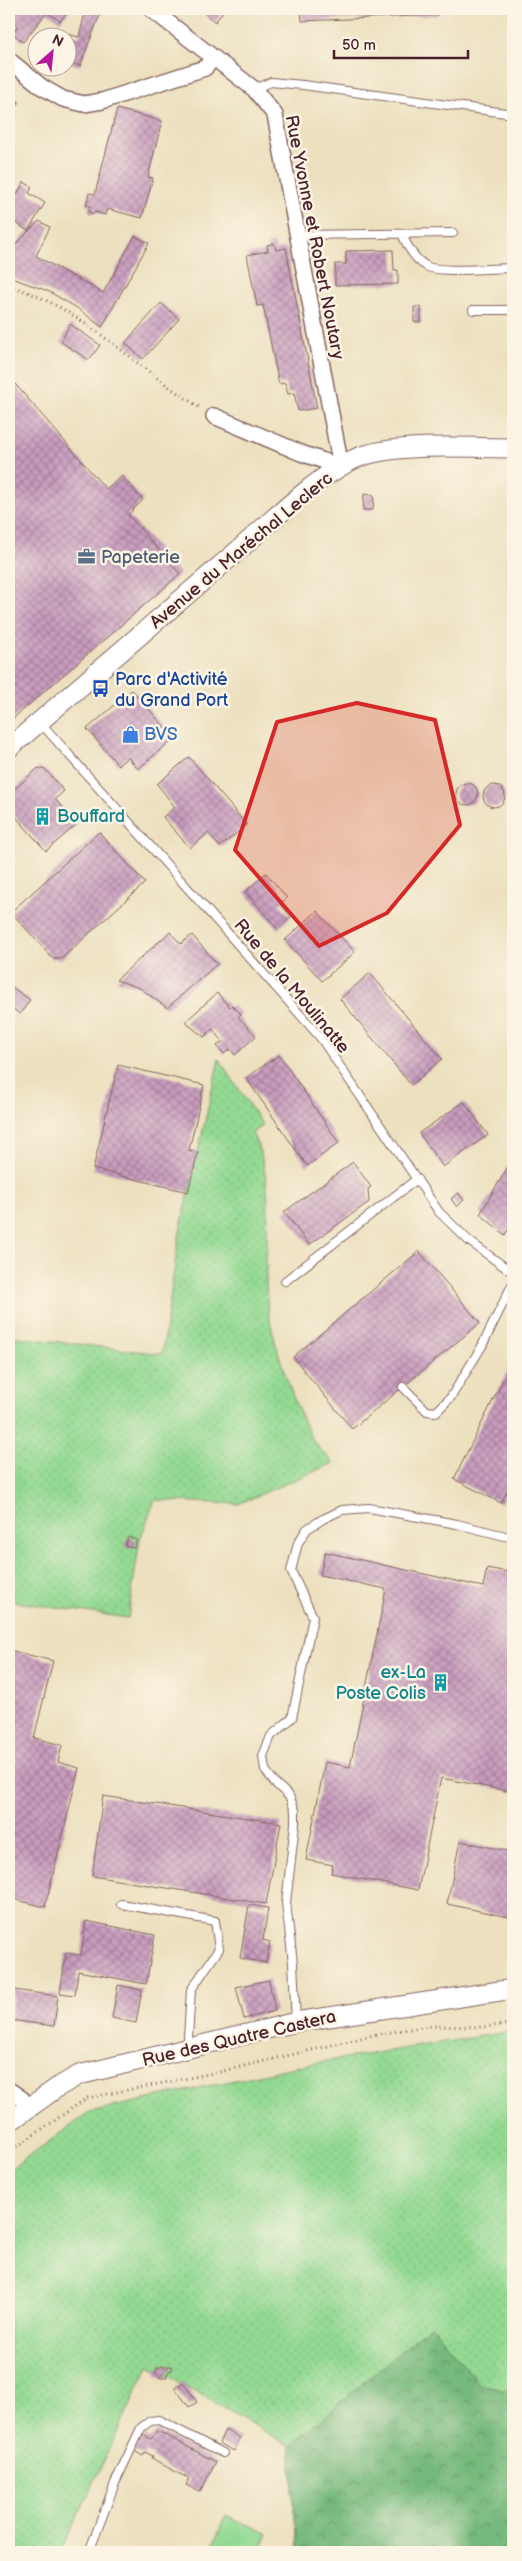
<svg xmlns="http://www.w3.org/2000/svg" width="522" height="2561" font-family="'Balsamiq Sans',sans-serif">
<defs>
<pattern id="grass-dots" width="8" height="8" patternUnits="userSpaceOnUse" patternTransform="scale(1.25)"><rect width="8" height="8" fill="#93d992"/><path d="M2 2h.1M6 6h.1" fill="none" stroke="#80ba7e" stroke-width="1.8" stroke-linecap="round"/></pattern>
<pattern id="forest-crowns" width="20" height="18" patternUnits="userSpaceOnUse" patternTransform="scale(1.25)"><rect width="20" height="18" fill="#76b97c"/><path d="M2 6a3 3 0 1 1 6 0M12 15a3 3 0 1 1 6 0" fill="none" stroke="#639666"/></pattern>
<pattern id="building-cross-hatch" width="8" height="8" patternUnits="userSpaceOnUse" patternTransform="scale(1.25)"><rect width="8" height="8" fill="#c89cbe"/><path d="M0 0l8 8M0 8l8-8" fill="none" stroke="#a47f9b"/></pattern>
</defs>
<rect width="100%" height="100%" fill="#fcf5e5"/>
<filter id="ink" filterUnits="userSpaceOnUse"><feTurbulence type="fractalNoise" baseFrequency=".02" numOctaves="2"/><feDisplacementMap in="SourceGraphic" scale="10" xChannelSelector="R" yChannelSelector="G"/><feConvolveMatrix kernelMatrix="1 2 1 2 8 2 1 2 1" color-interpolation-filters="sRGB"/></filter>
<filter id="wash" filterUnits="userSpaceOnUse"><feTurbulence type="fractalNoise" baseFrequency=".0096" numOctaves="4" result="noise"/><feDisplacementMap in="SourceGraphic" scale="20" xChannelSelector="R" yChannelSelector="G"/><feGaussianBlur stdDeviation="1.12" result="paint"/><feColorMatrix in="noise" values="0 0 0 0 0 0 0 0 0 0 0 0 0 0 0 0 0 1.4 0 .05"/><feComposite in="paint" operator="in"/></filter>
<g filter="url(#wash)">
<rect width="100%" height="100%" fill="#ece0bf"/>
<path fill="url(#grass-dots)" stroke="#6e7c5e" d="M219,1059L263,1126L252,1133C279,1184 262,1245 267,1301C269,1331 298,1421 316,1444C321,1451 328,1457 334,1463L238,1504L155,1500L140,1539L128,1618L9,1601V1336L162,1354L179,1236Z
M513,2031V2391L479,2384L431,2325L290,2446L149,2365L61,2552H9V2170L90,2112L308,2064Z"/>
<path fill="url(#forest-crowns)" stroke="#606c54" d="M431,2325L479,2384L513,2391V2552H297L290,2446Z"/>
<path fill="#93d992" stroke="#6e7c5e" d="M226,2515L268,2534L260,2552H210Z"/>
<g id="blocks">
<path fill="url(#building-cross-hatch)" d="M9,9H71L60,21L47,12L23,42L13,33L18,26L14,23L11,27L9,26Z
M86,9L101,12L80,66L68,62V38H62L63,33L79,37Z
M199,9H225L215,22Z
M301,9H437L438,15L302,21Z
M9,87L16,92L13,96L19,102L9,115Z
M117,109L162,121L148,177L153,178L142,218L107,209L105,215L95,212L91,214L88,209L91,207L86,205L89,193L95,194Z
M24,182L32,187L29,193L45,203L28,231L10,219L15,213L9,209Z
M39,221L50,227L36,256L103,293L135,236L149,243L102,327L77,308L48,291L9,277V239L15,245Z
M274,243L276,250L286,248L317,408L298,411L294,393L288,394L285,383L279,384L263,305L257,306L247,255L268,251L267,245Z
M393,250L394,270H398V284L335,285V264H346V251Z
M161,303L179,319L143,359L125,343Z
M414,307H421V322H414Z
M70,324L100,345L89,360L61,342Z
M9,377L106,489L122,476L143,500L128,515L180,574L9,722Z
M364,494L374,495L373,510H363Z
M132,690L174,738L138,769L128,757L118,765L87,729Z
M189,757L247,825L220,847L208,833L190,848L163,817L175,807L157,784Z
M38,768L46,770L64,791L55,799L77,824L46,851L9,809V794Z
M456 794a11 11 0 1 1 22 0a11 11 0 1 1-22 0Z
M483 796a11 11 0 1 1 22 0a11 11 0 1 1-22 0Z
M99,832L145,883L61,959H53L11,912Z
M266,873L287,898L280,904L291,917L278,929L245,892Z
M317,911L355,952L322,981L285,940Z
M170,932L181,944L192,935L217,964L167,1008L140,988L116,980Z
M370,973L442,1059L411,1085L340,999Z
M9,985L30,1000L20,1014L9,1006Z
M217,993L230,1007L232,1005L241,1014L238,1017L256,1036L235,1055L230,1049L224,1054L217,1046L223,1041L212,1029L204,1037L185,1022Z
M279,1055L339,1143L307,1166L246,1078Z
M118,1065L204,1085L189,1150L198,1152L188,1192L93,1169Z
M464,1102L488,1135L443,1167L419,1133Z
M513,1158V1234L508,1230L505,1235L480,1214Z
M353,1162L371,1187L368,1189L369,1202L309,1245L284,1212Z
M458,1193L464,1200L457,1207L451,1199Z
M419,1251L480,1323L352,1429L293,1357Z
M513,1360V1479L501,1503L454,1479Z
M128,1537L137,1540L134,1548L125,1546Z
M325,1552L483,1587L487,1568L513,1573V1792L441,1778L418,1890L331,1873L333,1865L306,1860L325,1762L350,1767L386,1589L320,1575Z
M9,1650L53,1661L34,1738L62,1745L58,1762L79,1768L45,1907L9,1898V1851L13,1835H9Z
M103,1796L281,1823L266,1904L92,1876Z
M460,1841L513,1852V1918L447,1904Z
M249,1905L268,1908L263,1940L270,1942L266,1963L240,1958Z
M86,1921L155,1935L146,1984L78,1971L75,1995L60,1993L66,1953L81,1955Z
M269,1980L275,2011L244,2019L236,1987Z
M118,1985L142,1990L136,2023L112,2018Z
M14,1990L58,1996L54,2026L10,2020Z
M163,2366H171L173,2369L168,2372L166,2378H161L155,2373L157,2368Z
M183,2382L197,2402L189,2407L175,2388Z
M225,2430L240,2438L234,2451L219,2443Z
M158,2431L216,2462L200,2492L186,2485L189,2479L165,2466L152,2458L153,2456L145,2452L143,2456L134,2451L143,2435L151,2439Z"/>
</g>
</g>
<g filter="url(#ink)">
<use href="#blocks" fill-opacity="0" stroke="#83635f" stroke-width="1"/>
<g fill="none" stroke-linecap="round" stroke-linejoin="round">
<defs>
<path id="service" d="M254,89L271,82L303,85L513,114
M402,234C407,246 415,261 428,267C442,273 495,268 513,268
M298,235L453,233
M473,310H513
M39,721L320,1037L439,1212L469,1241L513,1273
M285,1281L417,1179
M403,1387L427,1411L436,1412L451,1397L482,1346L513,1283
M121,1904L215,1921L219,1949L191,1990L188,2038L190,2048
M296,2022L293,1963L286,1903L295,1824V1810L289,1796L275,1783L265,1770L263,1756L271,1736L292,1718L313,1617L291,1571L298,1543L307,1529L323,1519L342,1510L369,1508L457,1524L513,1538
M89,2552L115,2483L141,2428L150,2421L159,2420L223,2453"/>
<path id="minor" d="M151,9L254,89L275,115L341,467L301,453L214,416
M9,60L42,87L63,99L84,104L102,101L205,68L213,58
M9,2090L22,2099L29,2108"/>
<path id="tertiary" d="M9,748C86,681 164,614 242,547C270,522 328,467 362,456C404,443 468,448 513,448
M9,2122L58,2087L79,2075L296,2022L513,1989"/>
</defs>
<use href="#service" stroke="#83635f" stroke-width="10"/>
<use href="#minor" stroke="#83635f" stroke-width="18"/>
<use href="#tertiary" stroke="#83635f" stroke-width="21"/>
<path stroke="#83635f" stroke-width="3" stroke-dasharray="1 4" stroke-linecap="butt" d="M9,286C82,306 137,370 201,408
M9,2152L87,2098L219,2072L378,2034L428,2026L483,2027L513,2024"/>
<use href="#service" stroke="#fff" stroke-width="8"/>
<use href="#minor" stroke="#fff" stroke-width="15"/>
<use href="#tertiary" stroke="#fff" stroke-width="19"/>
</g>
</g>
<path fill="#d62828" fill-opacity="0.2" stroke="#d62828" stroke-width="4" stroke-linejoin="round" d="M357,703L435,720L460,825L387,913L319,946L235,850L277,722Z"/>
<defs>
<symbol id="office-bare" viewBox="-9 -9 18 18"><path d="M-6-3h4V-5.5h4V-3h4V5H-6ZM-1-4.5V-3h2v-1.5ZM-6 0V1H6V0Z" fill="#5c6f8a" stroke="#fcf5e5" stroke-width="2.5" paint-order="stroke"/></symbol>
<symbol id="bus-bare" viewBox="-9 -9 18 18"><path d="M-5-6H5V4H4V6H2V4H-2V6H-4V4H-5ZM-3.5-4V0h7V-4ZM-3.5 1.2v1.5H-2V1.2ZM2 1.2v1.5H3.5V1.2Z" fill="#1a4fb4" stroke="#fcf5e5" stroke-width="2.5" paint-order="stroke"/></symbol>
<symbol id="shop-bare" viewBox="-9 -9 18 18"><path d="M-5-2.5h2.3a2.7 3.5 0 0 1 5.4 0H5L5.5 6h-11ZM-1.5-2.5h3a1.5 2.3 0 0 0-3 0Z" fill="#3f7fe0" stroke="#fcf5e5" stroke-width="2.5" paint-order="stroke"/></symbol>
<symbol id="building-bare" viewBox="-9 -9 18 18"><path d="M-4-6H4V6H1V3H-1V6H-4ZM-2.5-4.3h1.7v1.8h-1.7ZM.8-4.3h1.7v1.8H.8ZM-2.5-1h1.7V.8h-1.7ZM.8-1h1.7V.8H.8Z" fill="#0f9aa8" stroke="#fcf5e5" stroke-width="2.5" paint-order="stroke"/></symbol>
</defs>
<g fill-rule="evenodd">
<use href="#office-bare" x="74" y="544" width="25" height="25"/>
<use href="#bus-bare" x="88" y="676" width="25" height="25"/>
<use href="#shop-bare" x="118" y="722" width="25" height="25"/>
<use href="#building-bare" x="30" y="804" width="25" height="25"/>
<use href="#building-bare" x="428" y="1670" width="25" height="25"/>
</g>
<g text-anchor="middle" stroke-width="5" stroke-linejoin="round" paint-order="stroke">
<g font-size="18" fill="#4a1f2b" stroke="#fcf5e5">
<text transform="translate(315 237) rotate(79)" y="6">Rue Yvonne et Robert Noutary</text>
<text transform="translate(241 550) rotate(-40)" y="6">Avenue du Maréchal Leclerc</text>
<text transform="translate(292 986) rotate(50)" y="6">Rue de la Moulinatte</text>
<text transform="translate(239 2038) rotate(-13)" y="6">Rue des Quatre Castera</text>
</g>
<g font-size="18" fill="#4e5e75" stroke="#fcf5e5" text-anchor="start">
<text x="101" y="563">Papeterie</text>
</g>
<g font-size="18" fill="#164399" stroke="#fcf5e5" text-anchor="start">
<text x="115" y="685">Parc d'Activité<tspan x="115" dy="21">du Grand Port</tspan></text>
</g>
<g font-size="18" fill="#366cbe" stroke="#fcf5e5" text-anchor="start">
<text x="144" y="740">BVS</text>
</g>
<g font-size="18" fill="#0d838f" stroke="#fcf5e5" text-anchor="start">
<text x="57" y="822">Bouffard</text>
<text x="426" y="1678" text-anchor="end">ex-La<tspan x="426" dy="21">Poste Colis</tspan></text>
</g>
</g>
<rect width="522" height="2561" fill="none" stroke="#fcf5e5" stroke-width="30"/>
<g transform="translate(52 52) rotate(27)"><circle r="24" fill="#fcf5e5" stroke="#b59f9b"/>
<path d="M0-4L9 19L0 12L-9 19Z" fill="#b5179e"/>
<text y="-8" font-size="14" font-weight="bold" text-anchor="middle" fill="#4a1f2b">N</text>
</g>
<path d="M334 50v8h134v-8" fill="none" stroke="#4a1f2b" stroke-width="2.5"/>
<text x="342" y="50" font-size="15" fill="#4a1f2b" stroke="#fcf5e5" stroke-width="4" paint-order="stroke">50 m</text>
</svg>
